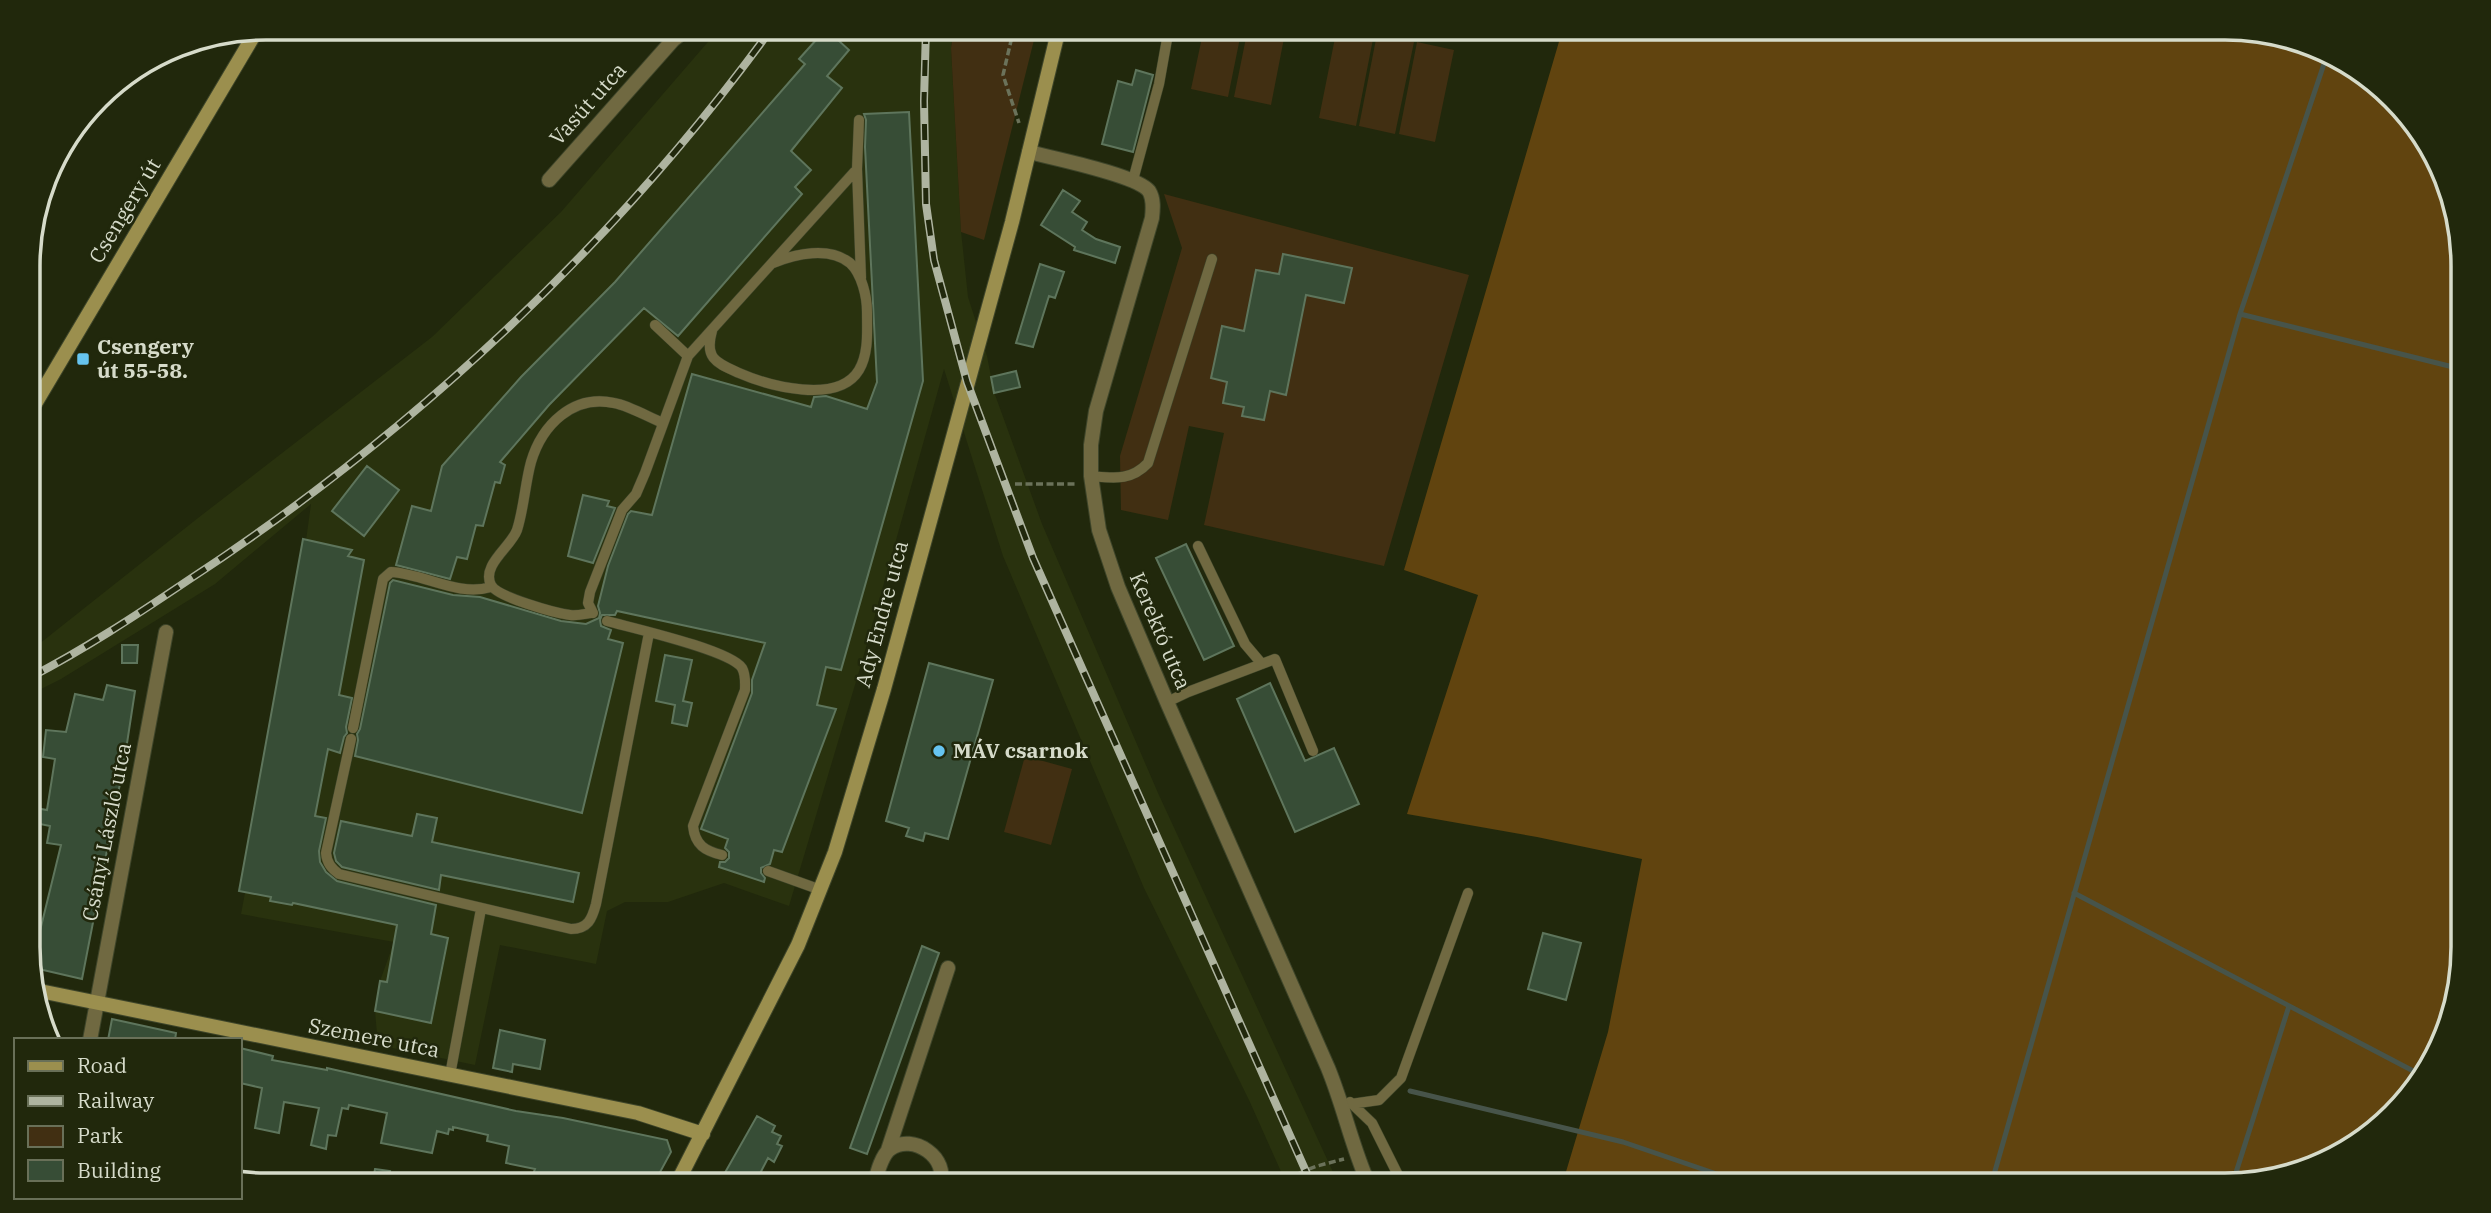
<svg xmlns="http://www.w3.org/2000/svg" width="2491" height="1213" font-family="'IBM Plex Serif',serif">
<rect width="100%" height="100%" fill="#21280c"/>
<path fill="#29320e" d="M720,28H954L951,48L961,231L968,297L987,356L994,392L1042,524L1158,793L1339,1185H1287L1249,1100L1144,888L1003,556L944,369L863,658L789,906L724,883L668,902H625L607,911L596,964L500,945L475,1065L378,1045L375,1011L380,981L394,942L241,914L291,650L311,504L215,584L61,679L29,695V652L198,518L432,337L561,212Z"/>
<path fill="#412f12" d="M954,28H1037L984,240L961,232L951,48Z
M1204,28H1242L1228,97L1191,89Z
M1248,28H1286L1271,105L1234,97Z
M1337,28L1374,34L1356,126L1319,118Z
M1377,34L1414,42L1395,134L1359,126Z
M1417,42L1454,50L1435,142L1399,134Z
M1164,194L1469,275L1384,566L1204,525L1224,433L1189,426L1168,520L1121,510L1120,456L1182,248Z
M1025,756L1072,769L1051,845L1004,832Z"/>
<path fill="#61440f" d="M1563,28H2224L2329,52L2423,134L2461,236L2463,947L2439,1051L2357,1145L2239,1185H1562L1608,1032L1642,859L1537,837L1407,814L1478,595L1404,570Z"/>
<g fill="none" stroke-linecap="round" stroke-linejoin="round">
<path stroke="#47544a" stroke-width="5" d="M2240,314L2461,369
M2074,893L2419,1074
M1410,1091L1623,1142L1749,1185
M1991,1185L2240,314L2328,52
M2232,1185L2289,1006"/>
</g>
<path fill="#374d36" stroke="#5e755c" stroke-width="2" d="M826,29L849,50L827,76L842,88L791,151L811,170L795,187L802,194L678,336L644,308L549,405L500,462L505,465L500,483L495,482L483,526L476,525L467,559L457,557L450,579L396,565L412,506L431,511L442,466L521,377L615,282L805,64L799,59Z
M1136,70L1153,75L1133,152L1102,144L1118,81L1132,85Z
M909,112L923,381L841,670L826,667L817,705L836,709L782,852L774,850L770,864L761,868V873L765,878L764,882L719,867L720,862H725L729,858V852L725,848L728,839L701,829L752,693V680L765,643L617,611L615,615H602L600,620L601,626L611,630L608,639L623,643L582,813L355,756L358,740L357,734L360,729L390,583L393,580L453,595L480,597L561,621L586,624L599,618L600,613L598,606L608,566L628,514L631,511L652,515L692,374L811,407L814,397L826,396L867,409L877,382L865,147L866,120L864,114Z
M1063,190L1080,201L1072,212L1087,222L1082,230L1096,239L1120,247L1115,263L1074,250L1075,247L1041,225Z
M1283,254L1352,268L1344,303L1306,295L1286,395L1270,391L1264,420L1242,416L1244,407L1223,403L1227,382L1211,378L1222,326L1244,331L1256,270L1279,274Z
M1040,264L1064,272L1055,298L1049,296L1033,347L1016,343Z
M1016,371L1020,387L994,393L991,377Z
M367,466L399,490L364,536L332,511Z
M583,495L609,501L607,506L615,508L593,563L568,556Z
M303,539L352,550L348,556L364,560L339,695L352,698L346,727L347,733L344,737L340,753L328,749L315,816L326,818L319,851L320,862L326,872L337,881L436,905L431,934L448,938L431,1023L375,1011L380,981L387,982L397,925L293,903L292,905L270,901L271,897L239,891Z
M1186,544L1234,646L1204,660L1156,558Z
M122,645H138L137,663H122Z
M665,655L692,660L683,701L692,703L687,726L672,723L675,705L656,701Z
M929,663L993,680L948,839L925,833L923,841L906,836L909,828L886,821Z
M1270,683L1305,761L1334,748L1359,804L1295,832L1237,699Z
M107,685L135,691L124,763L82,979L30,967V937L38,939L61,845L47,843L50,826L30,822V807L47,810L55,759L43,757L46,730L66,732L75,694L103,700Z
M417,814L437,818L432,842L579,873L573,902L441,875L439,890L342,867L336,861L334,853L341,821L412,836Z
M1543,933L1581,943L1566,1000L1528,989Z
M922,946L939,953L867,1154L850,1148Z
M112,1019L176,1033L175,1040H108Z
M500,1030L545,1040L540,1069L513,1064L512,1072L493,1068Z
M240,1048L273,1056L272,1060L327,1070V1068L516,1111L563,1118L667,1140L671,1152L653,1185H582L533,1174L535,1169L506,1163L509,1146L487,1141L488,1135L453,1127V1130L449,1129L448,1134L437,1131L432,1153L381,1143L387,1113L349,1105L348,1109L342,1108L336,1136L328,1135L326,1149L311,1145L319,1108L284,1102L279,1133L255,1128L262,1088L240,1083Z
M757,1116L775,1126L772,1132L781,1136L777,1144L782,1146L774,1162L768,1158L754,1185H718Z
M375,1169L390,1171L387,1185H372Z"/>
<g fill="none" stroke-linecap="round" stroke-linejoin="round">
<defs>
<path id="lane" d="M859,120L857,169L861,278
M1133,180L1159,84L1169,28
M655,325L688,356
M712,331C704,359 717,363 739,373C769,386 838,405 859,370C869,353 867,331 867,312C867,297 862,274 850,263C829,246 795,254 773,263
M1091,476C1114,478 1131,481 1148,463L1212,259
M1198,546L1245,644L1262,664
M591,613C584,614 577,616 570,615C555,613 497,597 491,585C481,565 511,547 517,530C524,508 525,484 531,462C542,425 573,394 614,403C630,406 648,417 663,423
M593,613L588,603L590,592L622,510L636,494L645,473L688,356L857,169
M607,621C632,628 730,650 742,668C746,675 745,682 745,690L693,826C695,845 705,851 722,855
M1167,702L1188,692L1275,659L1313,751
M353,728L383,579L391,572C425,574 458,597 491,587
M351,739L326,853C327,863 331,868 339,874L571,929C588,929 592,919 596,904L649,633
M768,871L821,890
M450,1075L481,909
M1350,1102L1372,1123L1403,1185
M1351,1104L1379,1100L1401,1078L1468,893"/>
<path id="street" d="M1029,152C1052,158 1137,175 1149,191C1154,199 1153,209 1152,218L1096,411L1091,445V476L1099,530L1118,587L1167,702L1328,1068C1344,1107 1352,1147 1369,1185
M549,180L673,40L688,28
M90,1040L166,632
M888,1150L948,968
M874,1185C877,1174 881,1156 890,1149C913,1132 951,1159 939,1185"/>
<path id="secondary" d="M29,414L257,30
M35,990L638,1113L703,1134
M676,1185L798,945L835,852L884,689L1012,222L1059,28"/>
</defs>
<use href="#lane" stroke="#3e452a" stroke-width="11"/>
<use href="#street" stroke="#3e452a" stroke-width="16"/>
<use href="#secondary" stroke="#3e452a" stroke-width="16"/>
<path stroke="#6b725a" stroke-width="3.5" stroke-dasharray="7 3.5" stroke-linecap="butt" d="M1014,28L1003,75L1019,123
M1015,484H1076
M800,1185L801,1180
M1217,1185L1247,1176L1266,1178L1294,1175L1317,1166L1344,1159"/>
<use href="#lane" stroke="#706941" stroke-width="10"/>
<use href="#street" stroke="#706941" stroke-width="14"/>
<use href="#secondary" stroke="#9b8f4e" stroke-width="14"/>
<defs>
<path id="rail" d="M926,28L924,101L926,204L934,260L967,382L1033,558L1312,1185
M29,678C85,649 135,616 187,581C413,433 613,247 772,28"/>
</defs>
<use href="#rail" stroke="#aeb4a0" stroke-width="8"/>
<use href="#rail" stroke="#21280c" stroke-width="5" stroke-dasharray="16" stroke-linecap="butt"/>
</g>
<g fill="#66c4ef" stroke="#21280c" stroke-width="2.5">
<rect x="76" y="352" width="14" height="14" rx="3.5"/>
<circle cx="939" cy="751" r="7"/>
</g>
<g text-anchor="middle" stroke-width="5" stroke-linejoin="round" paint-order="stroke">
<g font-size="21" fill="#d6dbca" stroke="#21280c">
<text transform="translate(588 104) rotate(-48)" y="7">Vasút utca</text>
<text transform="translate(125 211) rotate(-59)" y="7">Csengery út</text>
<text transform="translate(882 614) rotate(-75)" y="7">Ady Endre utca</text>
<text transform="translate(1160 631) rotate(67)" y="7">Kerektó utca</text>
<text transform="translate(107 832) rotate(-79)" y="7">Csányi László utca</text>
<text transform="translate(374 1038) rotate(11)" y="7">Szemere utca</text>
</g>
<g font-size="21" font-weight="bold" fill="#d6dbca" stroke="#21280c" text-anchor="start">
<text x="97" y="354">Csengery<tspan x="97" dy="24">út 55-58.</tspan></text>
<text x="953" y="758">MÁV csarnok</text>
</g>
</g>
<path d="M0 0H2491V1213H0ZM266 40H2225A226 226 0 0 1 2451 266V947A226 226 0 0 1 2225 1173H266A226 226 0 0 1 40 947V266A226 226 0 0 1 266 40Z" fill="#21280c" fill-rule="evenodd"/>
<path fill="none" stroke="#d6dbca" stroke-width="3.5" d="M266 40H2225A226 226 0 0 1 2451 266V947A226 226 0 0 1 2225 1173H266A226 226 0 0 1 40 947V266A226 226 0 0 1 266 40Z"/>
<rect x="14" y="1038" width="228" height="161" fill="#21280c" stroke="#697058" stroke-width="2"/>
<rect x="28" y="1061" width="35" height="10" fill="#9b8f4e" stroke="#697058" stroke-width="2"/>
<text x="77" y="1073" font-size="21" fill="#d6dbca">Road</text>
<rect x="28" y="1096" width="35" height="10" fill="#aeb4a0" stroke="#697058" stroke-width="2"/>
<text x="77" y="1108" font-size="21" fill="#d6dbca">Railway</text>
<rect x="28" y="1126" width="35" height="21" fill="#412f12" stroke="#697058" stroke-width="2"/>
<text x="77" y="1143" font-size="21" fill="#d6dbca">Park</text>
<rect x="28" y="1160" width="35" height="21" fill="#374d36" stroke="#697058" stroke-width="2"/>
<text x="77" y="1178" font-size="21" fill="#d6dbca">Building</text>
</svg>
